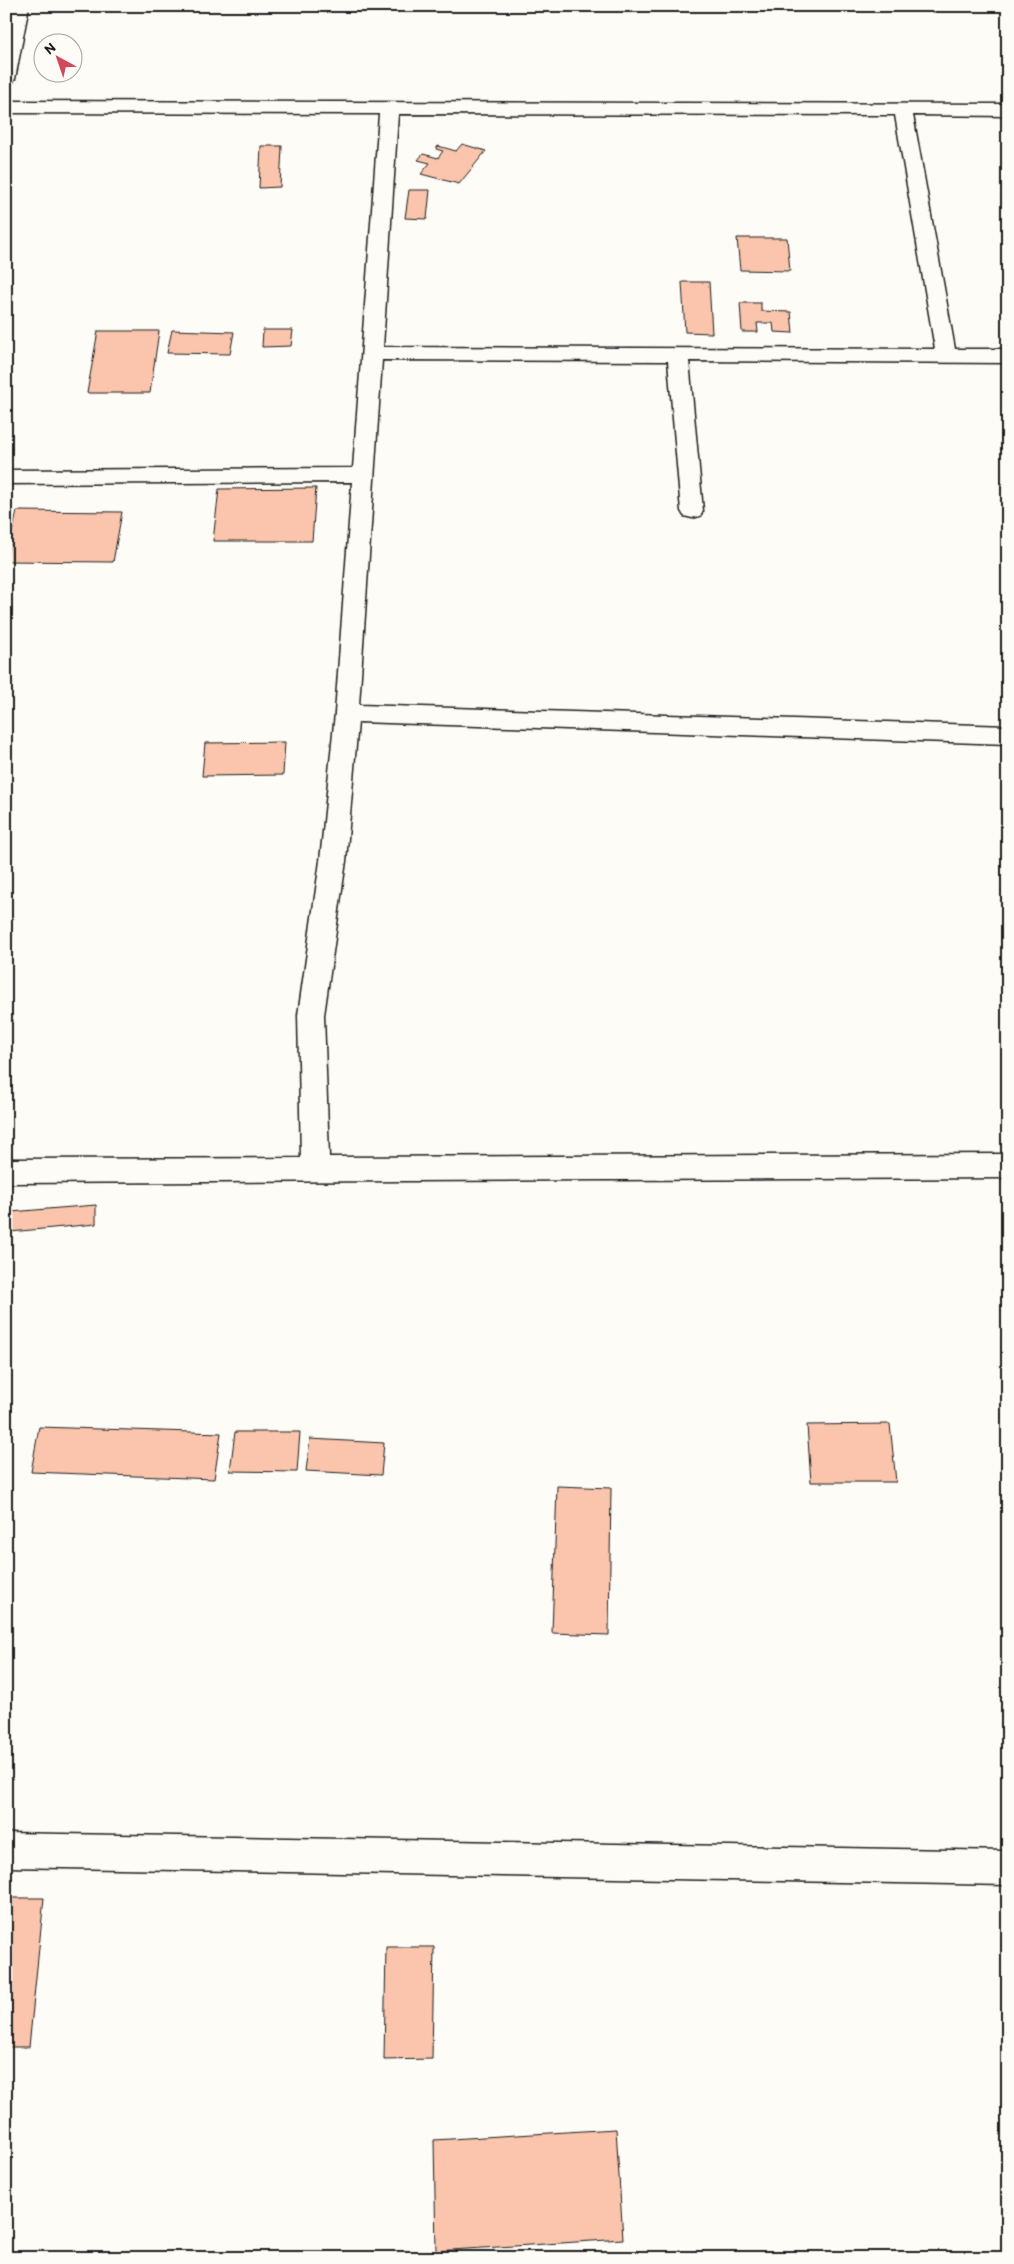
<svg xmlns="http://www.w3.org/2000/svg" width="1014" height="2264" font-family="Itim,sans-serif">
<rect width="100%" height="100%" fill="#fdfcf7"/>
<filter id="ink" filterUnits="userSpaceOnUse"><feTurbulence type="fractalNoise" baseFrequency=".02" numOctaves="2"/><feDisplacementMap in="SourceGraphic" scale="10" xChannelSelector="R" yChannelSelector="G"/><feConvolveMatrix kernelMatrix="1 2 1 2 8 2 1 2 1" color-interpolation-filters="sRGB"/></filter>
<g filter="url(#ink)">
<path fill="#fac5ac" stroke="#1c1c1c" d="M462,144L486,151L459,184L421,174L430,163L418,160L423,154L438,158L443,151L436,149L438,146L456,151Z
M261,146H282L280,187L259,188Z
M409,190H430L427,219L405,218Z
M737,238H787L790,271L740,270Z
M682,282H709L712,333L685,332Z
M740,303H761V311L791,312L793,333L774,332L773,323H757L758,332H742Z
M172,330L234,332L230,354L167,353Z
M263,330H293L291,346L262,347Z
M98,331H159L150,393H87Z
M316,488L312,541H213L219,489Z
M17,511L122,512L113,562L6,561Z
M285,742L283,775L202,776L205,743Z
M96,1205V1224L10,1232L11,1212Z
M890,1424L896,1482H811L807,1425Z
M39,1427L221,1433L214,1479L31,1472Z
M235,1432H300L297,1472L230,1471Z
M310,1439L384,1443L381,1475L306,1471Z
M557,1486L611,1488L609,1635L552,1633Z
M6,1898H44L29,2047H6Z
M386,1947H434L432,2059L384,2060Z
M616,2129L623,2239L436,2251L434,2140Z"/>
<g fill="none" stroke-linecap="round" stroke-linejoin="round">
<defs>
<path id="street" d="M6,101L1008,104V116L913,115L955,349H1008V363L689,361L703,511L700,516L692,518L684,516L681,511L668,361L382,360L359,705L1008,726V744L358,722L346,861L324,1015L329,1157L1008,1154V1178L6,1183V1159L301,1158L298,1015L320,861L335,713L352,482L6,484V470L353,468L379,114L6,113ZM398,114L895,115L935,349L383,347Z
M6,1833L1008,1851V1885L6,1867Z"/>
<path id="secondary" d="M11,6H29L15,79L12,83L6,84V31Z"/>
</defs>
<use href="#street" stroke="#1c1c1c" stroke-width="3"/>
<use href="#secondary" stroke="#1c1c1c" stroke-width="3"/>
<use href="#street" fill="#fdfcf7" fill-rule="evenodd"/>
<use href="#secondary" fill="#fdfcf7" fill-rule="evenodd"/>
</g>
</g>
<rect width="1014" height="2264" fill="none" stroke="#fdfcf7" stroke-width="25"/>
<rect x="12" y="12" width="989" height="2239" fill="none" stroke="#1c1c1c" stroke-width="2" filter="url(#ink)"/>
<g transform="translate(58 58) rotate(320)"><circle r="24" fill="#fdfcf7" stroke="#a3a29f"/>
<path d="M0-4L9 19L0 12L-9 19Z" fill="#d1495b"/>
<text y="-8" font-size="14" font-weight="bold" text-anchor="middle" fill="#1c1c1c">N</text>
</g>
</svg>
